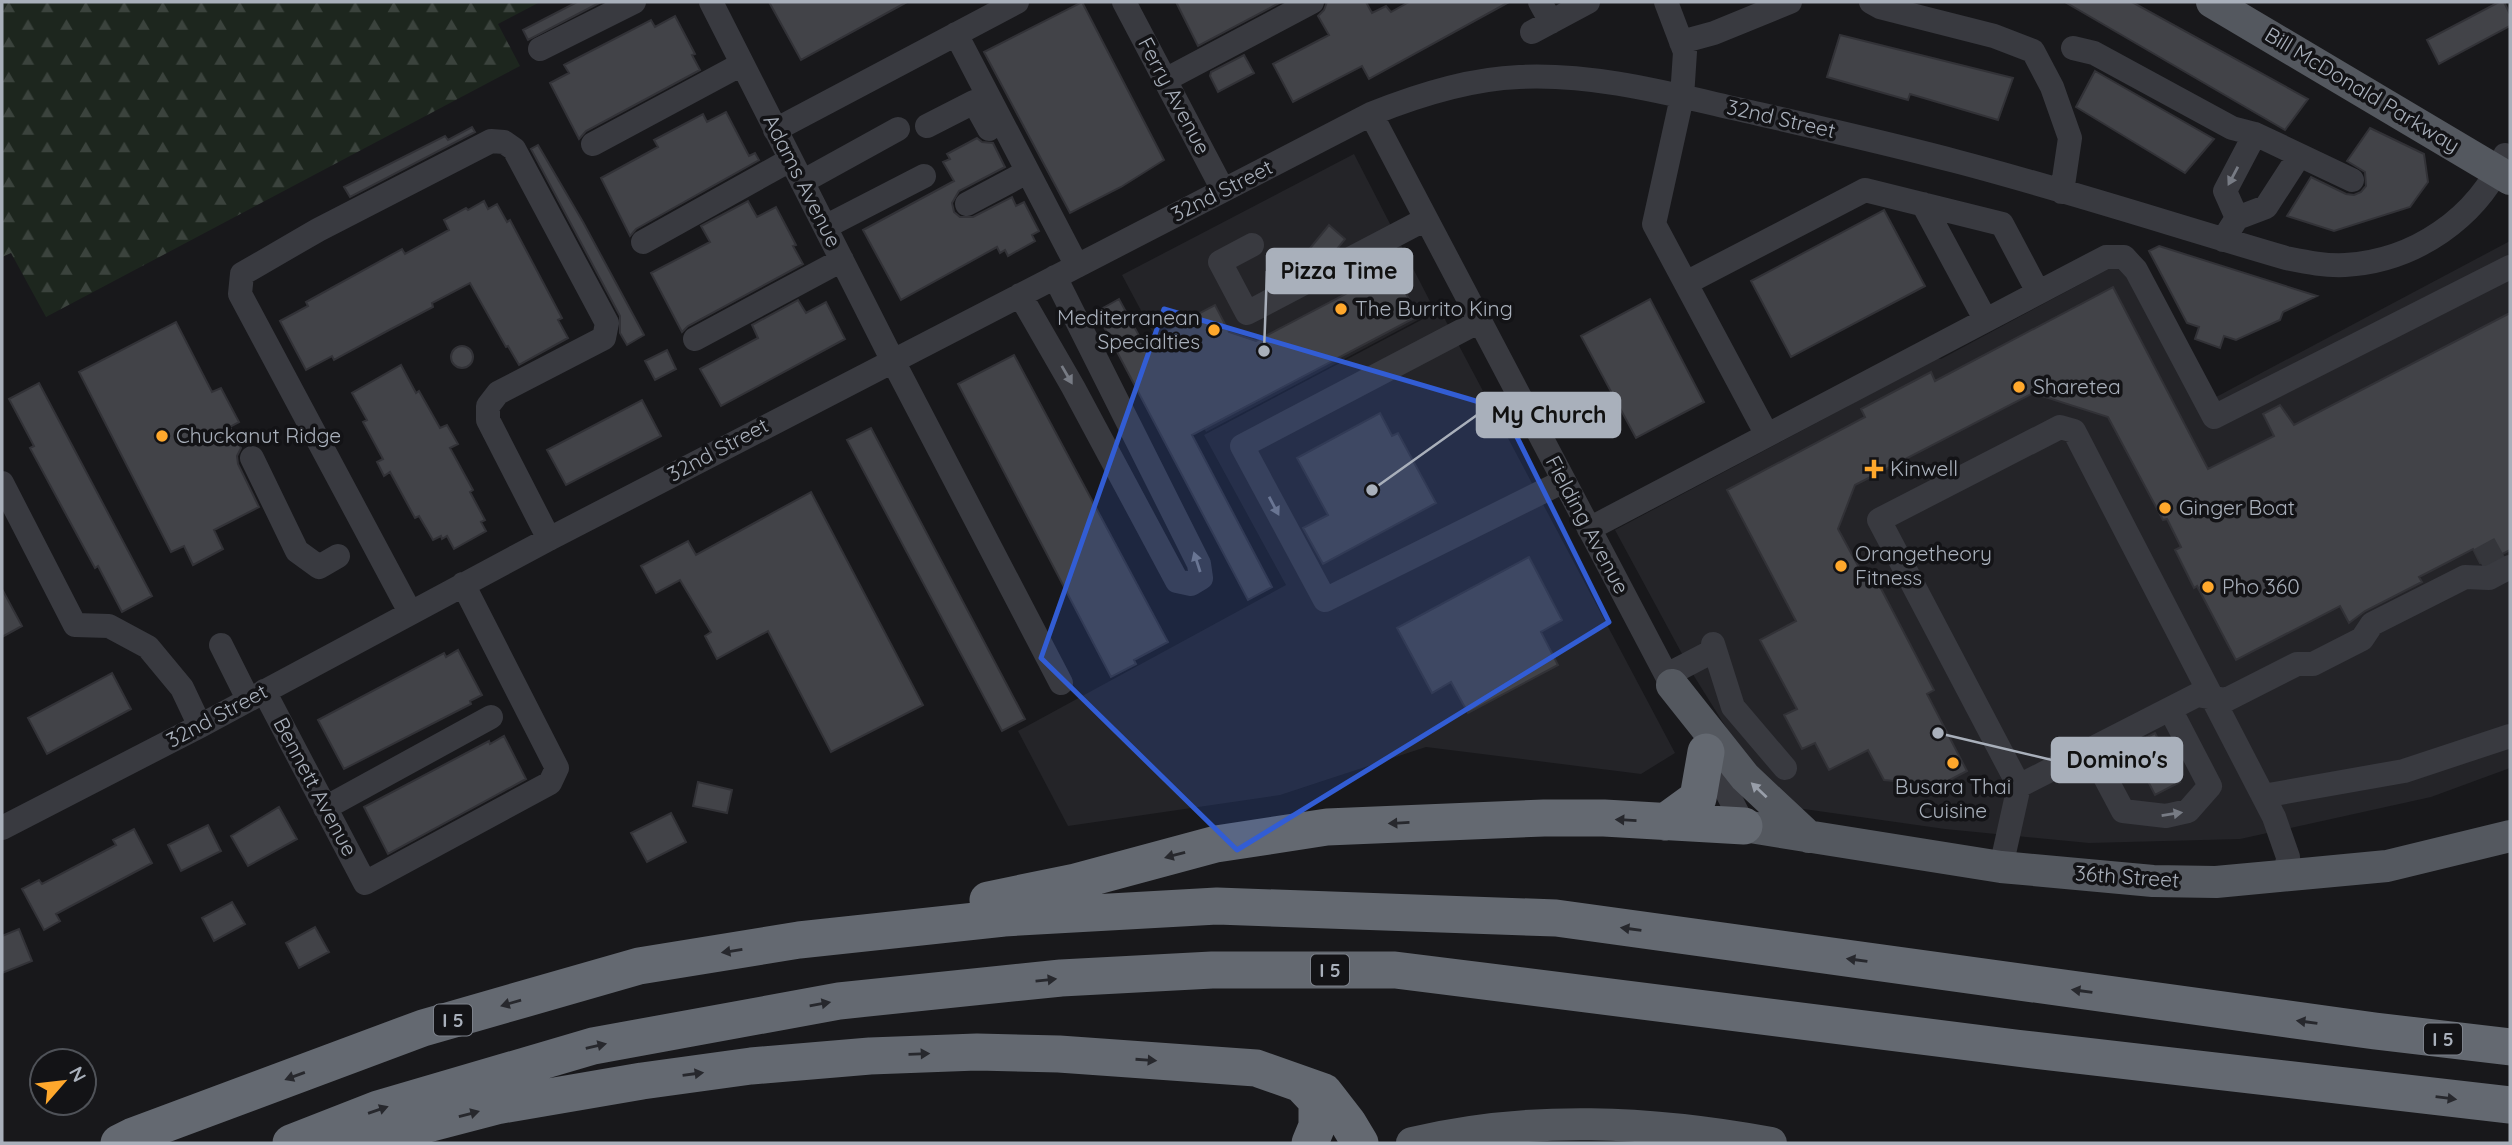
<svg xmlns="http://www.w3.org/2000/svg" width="2512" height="1145" font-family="Quicksand,sans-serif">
<defs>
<pattern id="forest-firs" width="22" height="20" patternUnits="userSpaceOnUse" patternTransform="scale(1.75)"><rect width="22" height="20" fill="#1d261e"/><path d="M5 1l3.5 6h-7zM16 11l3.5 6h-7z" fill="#3b433d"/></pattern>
</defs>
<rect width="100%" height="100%" fill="#18181b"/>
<path fill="#242428" d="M1354,154L1435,311L1206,432L1122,275Z
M2510,241V768L2431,797L2240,839L2089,843L1945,829L1797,808L1747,761L1694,676L1615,530L1850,405L1926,355L1941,359L2125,260L2203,404Z
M1440,310L1675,753L1641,774L1426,747L1280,795L1068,826L1018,731L1286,585L1204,435Z"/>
<path fill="url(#forest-firs)" d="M2,2H540L498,24L520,66L46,317L11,253L2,257Z"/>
<path fill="#424348" stroke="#323237" stroke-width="2" d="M577,2H601L528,40L523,30Z
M769,2H907L801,60Z
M1082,2L1164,160L1121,187L1070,213L984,52Z
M1176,2H1281L1198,46Z
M1327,2H1366L1372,13L1386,6L1391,12L1409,2H1509L1369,79L1362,66L1293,102L1273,64L1329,35L1318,16L1324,10Z
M2065,2H2132L2308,99L2285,130Z
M2499,2H2504L2510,14V26L2439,64L2427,40Z
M675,16L695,54L692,55L700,70L586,131L579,139L550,83L569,73L564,65L651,20L655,27Z
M1840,35L2013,78L1998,120L1910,94L1908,100L1827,77Z
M1244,55L1254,73L1218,92L1210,76L1211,72Z
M2095,71L2214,139L2185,173L2076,107Z
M726,112L749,156L755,153L759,160L636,229L630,236L601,178L658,147L654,140L703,114L707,122Z
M472,127L475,132L350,197L344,187L445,136L448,140Z
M2370,128L2424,154L2428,182L2410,207L2334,231L2287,216L2311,177L2346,194L2354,195L2361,192L2366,186L2365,172L2347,161Z
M977,138L982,142L993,143L1005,167L959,191L952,203L954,212L960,217H973L1012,197L1016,206L1024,202L1039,231L1032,235L1035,241L1008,256L1005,250L1000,253L997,247L901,300L863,230L954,181L943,162L950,159L947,154Z
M538,145L583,222L644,335L627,345L620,333V316L531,149Z
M484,201L488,209L497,204L507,222L510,220L562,318L558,320L568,338L519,365L508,346L506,347L470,283L432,303L433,307L391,329L334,360L332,356L306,370L280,321L308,306L306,302L402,249L405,254L449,230L444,220L466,208L468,210Z
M748,201L757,217L776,207L796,245L793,246L803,264L688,326L682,332L651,273L710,242L701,226Z
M1884,210L1925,286L1791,357L1751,281Z
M1329,225L1345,239L1337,249L1303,267L1298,263Z
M2159,246L2317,296L2283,312L2280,320L2236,340L2224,336L2220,348L2195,339L2199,327L2187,323L2149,251Z
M1393,269L1418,316L1192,435L1272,587L1248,600L1096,312L1119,299L1143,343L1215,305L1229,332L1256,341Z
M2113,287L2208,469L2274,436L2263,414L2280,405L2294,425L2510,313V550L2486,563H2480L2473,549L2419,577L2422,582L2365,611L2349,623L2340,606L2236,660L2197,586L2194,588L2175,550L2181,547L2167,519L2163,520L2108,417L2033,393L1855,485L1838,529L1868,584L1876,579L1934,690L1927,694L1967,771L1940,785L1884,780L1868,750L1829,770L1815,743L1802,749L1784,715L1797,709L1760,640L1796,621L1727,490L1865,417L1861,409L1931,372L1935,381Z
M1650,299L1704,402L1636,438L1581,336Z
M798,300L806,313L826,302L845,339L721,406L700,369L758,338L752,325Z
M176,322L212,392L221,388L239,422L230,427L241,448L237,456L238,464L259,507L214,530L223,549L193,565L184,546L171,552L79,372Z
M451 357a11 11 0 1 1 22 0a11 11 0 1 1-22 0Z
M667,350L676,369L655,380L645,361Z
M1014,355L1168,642L1134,660L1136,664L1111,677L958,384Z
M401,365L416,393L419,391L440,428L447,425L458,444L450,448L473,490L470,492L485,520L481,522L486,531L454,549L447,536L442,539L441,536L433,540L419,516L415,518L390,472L384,476L377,462L383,459L363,422L367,420L352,393Z
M39,383L152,596L122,612L98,566L95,568L30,448L34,446L9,399Z
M642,400L661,436L566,485L547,450Z
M1380,413L1392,436L1398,433L1436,503L1323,564L1303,528L1328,515L1297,458Z
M871,428L1025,719L1002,731L847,440Z
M811,492L923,705L831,752L768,631L717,659L705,636L711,632L680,580L656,593L641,566L688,541L696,555Z
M1529,557L1562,620L1541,632L1558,665L1468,713L1451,682L1432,693L1397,628Z
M2,589L22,626L2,637Z
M458,650L482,695L470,701L471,704L344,769L318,720L444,653L446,657Z
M112,673L131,709L47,754L28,718Z
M2155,733L2180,782L2155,795L2130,746Z
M504,736L526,779L388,854L364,807L489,741L490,744Z
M698,782L732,790L727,813L693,806Z
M279,807L297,839L248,866L231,836Z
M671,813L686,842L647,862L631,833Z
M208,825L221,851L181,871L168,845Z
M134,829L152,863L56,914L60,921L44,930L22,889L39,880L42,884L116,845L113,840Z
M232,902L245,924L214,941L202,918Z
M315,927L329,952L299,968L286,943Z
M19,929L32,961L2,973V936Z"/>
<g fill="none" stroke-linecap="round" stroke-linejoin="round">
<path stroke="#35363b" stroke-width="24" stroke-dasharray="24 12" stroke-linecap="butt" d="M2479,560L2510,543"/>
<path stroke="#393a40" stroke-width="24" d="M711,2L893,361L1061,683
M1124,2L1223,190
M1540,2L1551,22
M1666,2L1685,52L1682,97L1654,224L1767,435
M1871,2L1880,7L1994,36L2033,51L2052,87L2070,138L2062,192
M1532,32L1588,2
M956,34L1077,266
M1681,42L1714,33L1790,2
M2073,48L2094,53L2232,128L2255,134L2352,180
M540,49L634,2
M1165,80L1312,2
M1371,114L1680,701
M927,126L974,102L989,129
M775,130L1017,2
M593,144L742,64
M802,182L898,129
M967,204L1027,172
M1923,204L1985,319
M2237,218L2225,191L2255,134
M825,227L924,176
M2223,240L2237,218L2266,207L2299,156
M643,242L790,160
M1252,245L1220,262L1247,313L1426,219
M1686,283L1865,190L2002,224L2038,292
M1020,295L1073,387L1177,581L1191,584L1201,578L1199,564L1055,277
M1480,321L1242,446L1325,600L1564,481
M695,339L842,260
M252,458L297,551L319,567L338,556
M2,483L75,625L109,626L148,647L182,688L200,726
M1589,529L2106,257H2124L2136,270L2214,417L2510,267
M410,612L240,294L242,274L318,230L491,141L504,142L514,149L607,323L604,338L498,393L488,406V420L549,539
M1713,644L1733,707L1785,768
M221,645L248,699
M1667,675L1715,650
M264,691L365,883L550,783L557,768L463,584
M1705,749L1744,826
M2090,749L2123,811L2166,816L2188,811L2210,786L2170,709
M2019,786L2197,695L2226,700L2297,664H2313L2362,639L2372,624L2465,577L2489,578L2510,567
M2263,796L2404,771L2510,736
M325,808L491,717
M2,828L200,726L549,539L1371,114C1418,95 1468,79 1519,77C1600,73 1681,97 1759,114C1825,129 1891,144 1955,161C2066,190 2176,226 2286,258C2306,262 2325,266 2345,265C2415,261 2477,218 2505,155
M2001,867L2019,786L1879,520L2060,427L2074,431L2274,817L2288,857L2286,876"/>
<path stroke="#54585f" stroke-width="32" d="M2212,2L2510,179
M1672,685L1745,777L1809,837
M1744,826L2001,867L2153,881L2216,882L2387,866L2510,836
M1412,1143C1531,1115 1651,1121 1771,1143"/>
<path stroke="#646971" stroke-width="37" d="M1665,822L1698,798L1706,752
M988,900L1075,882L1216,844L1327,827L1544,818H1604L1744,826
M1301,1084L1317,1101V1126L1310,1143
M119,1143L133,1136L423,1028L639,966L799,940L1004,918L1217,906L1556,918L2375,1031L2510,1047
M291,1143L378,1109L593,1046L839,1001L1061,978L1212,970H1395L2016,1048L2510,1105
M355,1143L496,1106L642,1081L751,1066L870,1056L977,1052L1059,1054L1256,1068L1324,1092L1348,1123L1360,1143"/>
</g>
<defs><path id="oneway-solid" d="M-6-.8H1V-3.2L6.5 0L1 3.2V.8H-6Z" transform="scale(1.75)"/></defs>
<g fill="#777b84">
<use href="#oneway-solid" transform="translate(2233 176) rotate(118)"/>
<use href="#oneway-solid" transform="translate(1067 375) rotate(60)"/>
<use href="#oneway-solid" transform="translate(1274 506) rotate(62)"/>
<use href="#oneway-solid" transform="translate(1197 562) rotate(-108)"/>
<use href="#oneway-solid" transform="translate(2172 814) rotate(-9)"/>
</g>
<use fill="#989ea9" href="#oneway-solid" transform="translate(1759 790) rotate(-137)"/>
<g fill="#27282d">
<use href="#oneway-solid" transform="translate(1626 820) rotate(-177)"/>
<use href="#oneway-solid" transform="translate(1399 823) rotate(177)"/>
<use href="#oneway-solid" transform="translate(1175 855) rotate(165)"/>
<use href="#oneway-solid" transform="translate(1631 929) rotate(-172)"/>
<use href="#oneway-solid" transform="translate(732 951) rotate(171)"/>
<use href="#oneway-solid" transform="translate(1857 960) rotate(-172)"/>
<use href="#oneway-solid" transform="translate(1046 980) rotate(-6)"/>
<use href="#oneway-solid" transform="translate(2082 991) rotate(-172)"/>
<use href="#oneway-solid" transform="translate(511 1003) rotate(164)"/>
<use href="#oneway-solid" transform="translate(820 1004) rotate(-10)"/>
<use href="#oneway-solid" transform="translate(2307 1022) rotate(-172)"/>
<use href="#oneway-solid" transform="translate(596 1046) rotate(-13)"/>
<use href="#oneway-solid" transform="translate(919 1054) rotate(-2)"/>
<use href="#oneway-solid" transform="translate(1146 1060) rotate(4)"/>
<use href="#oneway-solid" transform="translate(693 1074) rotate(-8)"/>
<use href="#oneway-solid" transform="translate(295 1076) rotate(160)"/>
<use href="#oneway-solid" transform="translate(2446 1098) rotate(7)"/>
<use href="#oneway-solid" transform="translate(378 1110) rotate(-19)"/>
<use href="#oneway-solid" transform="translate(469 1114) rotate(-15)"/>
</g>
<path fill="#325dd4" fill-opacity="0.2" stroke="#325dd4" stroke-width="5" stroke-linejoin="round" d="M1164,309L1503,409L1609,622L1237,850L1041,658Z"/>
<g fill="#ffa82c" stroke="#131316" stroke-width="2.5">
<circle cx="1341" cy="309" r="7"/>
<circle cx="1214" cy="330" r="7"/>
<circle cx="2019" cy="387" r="7"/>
<circle cx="162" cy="436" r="7"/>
<path d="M1870.5 458.5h7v7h7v7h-7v7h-7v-7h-7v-7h7z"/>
<circle cx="2165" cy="508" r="7"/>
<circle cx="1841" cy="566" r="7"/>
<circle cx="2208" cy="587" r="7"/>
<circle cx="1953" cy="763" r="7"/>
</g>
<g text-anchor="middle" stroke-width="7" stroke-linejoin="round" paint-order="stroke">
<g fill="#131316" stroke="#7c818a" stroke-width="2">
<rect x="1311" y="954.5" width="38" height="31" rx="5"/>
<rect x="434" y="1004.5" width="38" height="31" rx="5"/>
<rect x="2424" y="1023.5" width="38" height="31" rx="5"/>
</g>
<g font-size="19" font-weight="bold" fill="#a9b0bb">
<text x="1330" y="977">I 5</text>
<text x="453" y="1027">I 5</text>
<text x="2443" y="1046">I 5</text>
</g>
<g font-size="21" fill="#a9b0bb" stroke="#131316">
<text transform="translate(2362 90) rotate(31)" y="7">Bill McDonald Parkway</text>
<text transform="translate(1174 96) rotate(62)" y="7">Ferry Avenue</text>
<text transform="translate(1781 119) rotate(13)" y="7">32nd Street</text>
<text transform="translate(802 181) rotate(63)" y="7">Adams Avenue</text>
<text transform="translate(1222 191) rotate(-27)" y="7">32nd Street</text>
<text transform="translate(718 450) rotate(-28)" y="7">32nd Street</text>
<text transform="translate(1587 525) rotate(62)" y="7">Fielding Avenue</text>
<text transform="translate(217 716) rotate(-28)" y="7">32nd Street</text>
<text transform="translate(315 787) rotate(62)" y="7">Bennett Avenue</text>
<text transform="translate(2127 877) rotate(4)" y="7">36th Street</text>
</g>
<g font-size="21" fill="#a9b0bb" stroke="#131316" text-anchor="start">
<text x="1355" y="316">The Burrito King</text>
<text x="1200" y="325" text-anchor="end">Mediterranean<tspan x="1200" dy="24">Specialties</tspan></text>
<text x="2033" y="394">Sharetea</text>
<text x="176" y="443">Chuckanut Ridge</text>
<text x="1890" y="476">Kinwell</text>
<text x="2179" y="515">Ginger Boat</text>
<text x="1855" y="561">Orangetheory<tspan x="1855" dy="24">Fitness</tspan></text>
<text x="2222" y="594">Pho 360</text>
<text x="1953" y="794" text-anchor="middle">Busara Thai<tspan x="1953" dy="24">Cuisine</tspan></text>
</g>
</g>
<path fill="none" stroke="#a9b0bb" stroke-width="2.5" d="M1264 351L1267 271M1372 490L1477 415M1938 733L2052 760"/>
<g fill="#a9b0bb" stroke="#131316" stroke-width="2.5">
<circle cx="1264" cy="351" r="7"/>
<circle cx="1372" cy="490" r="7"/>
<circle cx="1938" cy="733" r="7"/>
</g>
<g fill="#a9b0bb" stroke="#a9b0bb" stroke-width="2.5">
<rect x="1267" y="249" width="145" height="44" rx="7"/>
<rect x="1477" y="393" width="143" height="44" rx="7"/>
<rect x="2052" y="738" width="130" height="44" rx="7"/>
</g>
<g font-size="23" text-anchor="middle" font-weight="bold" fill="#111">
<text x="1339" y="279">Pizza Time</text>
<text x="1549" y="423">My Church</text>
<text x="2117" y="768">Domino's</text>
</g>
<rect width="2512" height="1145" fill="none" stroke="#a9b0bb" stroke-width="7"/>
<g transform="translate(63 1082) rotate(62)"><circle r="33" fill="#131316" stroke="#4f5258" stroke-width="2"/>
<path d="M0-5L12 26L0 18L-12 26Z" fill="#ffa82c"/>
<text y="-10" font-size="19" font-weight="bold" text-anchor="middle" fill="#a9b0bb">N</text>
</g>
</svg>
